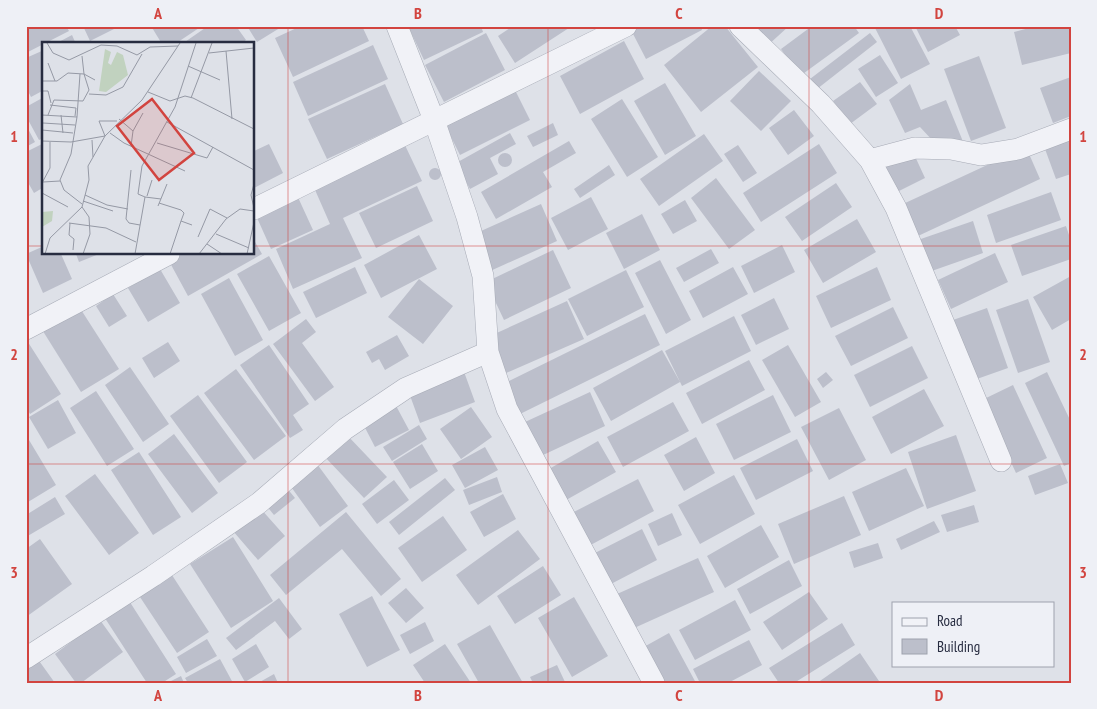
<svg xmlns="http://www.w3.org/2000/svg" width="1097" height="709" font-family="'PT Sans Narrow',sans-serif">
<rect width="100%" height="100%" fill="#dee1e8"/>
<path fill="#bcbfcb" d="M26,26H66L69,31L26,53Z
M83,26H120L90,41Z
M151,26H202L175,44H162Z
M208,26H236L246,40L241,44H182Z
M247,26H283L257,42Z
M301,26H362L369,41L293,77L275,38Z
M408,26H481L483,32L424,60Z
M513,26H572L515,63L498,36Z
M637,26H701L702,30L646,59L631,30Z
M712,26H725L758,67L701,112L664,65Z
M750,26H789L767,46Z
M812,26H854L859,33L800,76L781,49Z
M874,26H910L930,64L901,79Z
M915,26H955L960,35L928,52Z
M1037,26H1071V53L1022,65L1014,32Z
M486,33L505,70L444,102L425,65Z
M870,33L877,42L817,89L810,79Z
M72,35L76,44H55Z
M624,41L644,79L580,114L560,76Z
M373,45L388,79L308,116L293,82Z
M44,50V90L31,97L26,87V58Z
M880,55L898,83L876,97L858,69Z
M979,56L1006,128L971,141L944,69Z
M759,71L791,101L761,131L730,101Z
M1071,77V116L1053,123L1040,88Z
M860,82L877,104L850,124L833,101Z
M665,83L696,136L665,155L634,101Z
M385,84L403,124L327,159L308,119Z
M910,84L921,110L946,100L964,144L933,141L920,127L905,133L889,100Z
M513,86L530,120L460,155L443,121Z
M44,97V138L39,140L26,116V107Z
M622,99L658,157L627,177L591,119Z
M794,110L814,136L788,155L769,128Z
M553,123L558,135L533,147L527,136Z
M26,125L35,142L26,147Z
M510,133L516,144L490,158L498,174L470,189L456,163Z
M704,134L723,161L659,206L640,179Z
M1071,140V174L1056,179L1045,149Z
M403,141L422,181L343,218L362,258L293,289L276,249L330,224L312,183Z
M569,141L576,153L543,172L552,187L496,219L481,192Z
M44,143V187L34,193L26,179V152Z
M269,144L283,173L254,188V151Z
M819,144L837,173L761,222L743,193Z
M738,145L757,173L743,182L724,154Z
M1026,147L1040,179L918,236L903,204Z
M913,152L925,178L889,196L877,169Z
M498 160a7 7 0 1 1 14 0a7 7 0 1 1-14 0Z
M609,165L615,175L580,198L574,189Z
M429 174a6 6 0 1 1 12 0a6 6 0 1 1-12 0Z
M716,178L755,230L729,249L691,198Z
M836,183L852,207L802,241L785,217Z
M417,186L433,221L376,248L359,213Z
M1051,192L1061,220L996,243L987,215Z
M296,193L313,230L271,249L254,211Z
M591,197L608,229L568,250L551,218Z
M685,200L697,221L673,234L661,214Z
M541,204L557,241L488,272L472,235Z
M642,214L660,250L624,269L606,233Z
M857,219L876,252L823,283L804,250Z
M973,221L983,253L926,273L915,241Z
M1066,226L1071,241V259L1022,276L1011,245Z
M419,235L437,269L381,298L364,265Z
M254,240L262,254L188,296L169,261L181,254H254Z
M782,245L795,272L754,293L741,266Z
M44,246V254H61L72,279L43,293L26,254Z
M711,249L719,263L684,282L676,268Z
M553,250L571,288L504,320L486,282Z
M995,253L1008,282L951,309L938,280Z
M76,254H99L79,262Z
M269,256L301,313L269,331L237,274Z
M660,260L691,320L666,334L635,273Z
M355,267L367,293L316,318L303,292Z
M733,267L748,294L703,318L689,291Z
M877,267L891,300L831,328L816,296Z
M160,269L180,303L148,322L128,288Z
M626,270L644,307L587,336L568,299Z
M1071,276V319L1052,330L1033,297Z
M229,278L263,340L235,356L201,294Z
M419,279L453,306L423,344L388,317Z
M113,294L127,316L109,327L96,306Z
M774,298L789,329L756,345L741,315Z
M1028,299L1050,362L1018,373L996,310Z
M567,301L584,339L506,373L490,336Z
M78,305L119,369L81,392L41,328Z
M893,307L908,338L851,366L835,336Z
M987,308L1008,368L974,380L953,320Z
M645,314L660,345L520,414L505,383Z
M734,316L751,351L682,386L665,351Z
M306,319L316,332L302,343L334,387L315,401L273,344Z
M397,335L409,356L385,370L379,359L372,363L366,352Z
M26,339L61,394L30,414L26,407Z
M168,342L180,361L154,378L142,358Z
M269,345L309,404L293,415L303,430L290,438L240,365Z
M788,345L821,402L795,417L762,360Z
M912,346L928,378L870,407L854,375Z
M662,350L680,382L611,421L593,388Z
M749,360L765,390L702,424L686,393Z
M130,367L169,424L143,442L105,385Z
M236,369L286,436L254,460L204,393Z
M463,369L475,402L420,423L408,390Z
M826,372L833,380L823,388L817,379Z
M1047,372L1071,422V463L1064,466L1025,383Z
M1013,385L1047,458L1016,473L982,400Z
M924,389L944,426L891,454L872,417Z
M96,391L134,449L107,466L70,408Z
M590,392L605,426L541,456L525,422Z
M198,395L247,462L219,483L170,416Z
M773,395L791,432L734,460L716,424Z
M58,400L76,433L48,449L29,417Z
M394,402L409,430L375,447L361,420Z
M673,402L689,431L623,467L607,437Z
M471,407L492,437L461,459L440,429Z
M839,408L866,460L829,480L801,427Z
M419,425L427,439L392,461L383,447Z
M174,434L218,493L192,513L148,454Z
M346,434L387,477L364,498L323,455Z
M26,435L56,485L28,502L26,499Z
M956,435L976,491L927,509L908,452Z
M696,437L715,473L684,491L664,455Z
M797,439L813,471L756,500L740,468Z
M598,441L616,472L559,504L542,473Z
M422,444L438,471L410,489L393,462Z
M485,447L498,470L465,488L452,465Z
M139,452L181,517L153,535L111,470Z
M317,464L348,506L320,527L289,484Z
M1060,464L1068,483L1035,495L1028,476Z
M906,468L924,506L869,531L852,492Z
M95,474L139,533L109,555L65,496Z
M734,475L755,514L700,544L678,505Z
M497,477L502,492L469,505L463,490Z
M445,478L455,490L399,535L389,522Z
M638,479L654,511L585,548L568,515Z
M394,480L409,500L377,524L362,504Z
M286,487L295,498L274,515L265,504Z
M503,494L516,519L484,537L470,512Z
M844,496L861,535L794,564L778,524Z
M55,497L65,514L26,537V515Z
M974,505L979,522L947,532L941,515Z
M260,508L285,536L258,560L233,531Z
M346,512L401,579L381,596L342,549L286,595L270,575Z
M672,513L682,535L658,546L648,524Z
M443,516L467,550L422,582L398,548Z
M934,521L940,532L901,550L896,539Z
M761,525L779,557L725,588L707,556Z
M642,529L657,560L609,585L593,554Z
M518,530L540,559L478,605L456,575Z
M233,537L273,601L231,628L190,564Z
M40,539L72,584L26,617V549Z
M878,543L883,558L854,568L849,552Z
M698,558L714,592L632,629L617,594Z
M789,560L802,586L750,614L737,589Z
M543,566L561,595L515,624L497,596Z
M170,572L209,632L177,653L138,594Z
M406,588L424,608L406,623L388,603Z
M809,592L828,619L782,650L763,622Z
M126,596L176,674L162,683H147L101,612Z
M372,596L400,650L367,667L339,614Z
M574,597L608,656L572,677L538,618Z
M279,598L302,629L289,639L275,621L236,650L226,638Z
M735,600L751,630L695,660L679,630Z
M100,620L123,652L81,683H76L55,654Z
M425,622L434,641L410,654L400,635Z
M842,623L855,645L794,683H779L769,668Z
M490,625L523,683H479L457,644Z
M669,633L696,683H661L642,648Z
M207,639L217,656L186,673L177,657Z
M749,640L762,665L728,683H700L693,669Z
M256,644L269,667L245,682L232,659Z
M445,644L471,683H425L413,665Z
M860,653L879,681L876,683H817Z
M37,658L55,683H26V666Z
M220,659L233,683H188L185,678Z
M557,665L565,682L533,683L530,677Z
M274,674L278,683H258Z
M181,676L184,683H167Z"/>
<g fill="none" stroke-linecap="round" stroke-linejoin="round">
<defs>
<path id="minor" d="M397,26L434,120L467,217L483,276L488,352L507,409L654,683
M740,26L821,104L870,160L896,208L1001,461
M870,160L915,148L951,149L981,155L1018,149L1071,129
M254,209L626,26
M26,329L169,254
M26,658L153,576L259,503L345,429L406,388L488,352"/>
</defs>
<use href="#minor" stroke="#a7abb6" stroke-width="22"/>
<use href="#minor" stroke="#f1f2f7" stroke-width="21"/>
</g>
<path fill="none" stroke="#d2443f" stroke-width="1" stroke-opacity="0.55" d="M288,26V683M548,26V683M809,26V683M26,246H44M254,246H1071M26,464H1071"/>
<g transform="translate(42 42)">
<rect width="212" height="212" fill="#dee1e8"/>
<path d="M63,7L69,10L66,21L69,23L75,10L81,13L86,33L64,50L57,49ZM11,169L10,179L0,185V170Z" fill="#c1d2bf"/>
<path fill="none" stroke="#9599a5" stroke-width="1" d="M5,1L11,11L27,18L59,3L75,4L95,13L108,5L136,4M184,9L190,77M167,11L212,6M40,14L42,32L53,38M6,21L13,39M146,24L178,38M0,39H15L26,31L42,32L47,48L41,59L12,58L6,73M0,49H6L9,61M106,50L128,59L143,54L151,56L212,87M47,52L64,53L81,45L100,12M149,56L170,1M8,63L34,66L33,74M0,73L35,75L29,112L18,138L22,148L40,162M19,73L21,91M35,75L38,32M77,77L91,89M125,80L212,128M1,81L33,83M0,88L31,91M68,91L82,101L143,129M50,98L51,115M0,99L29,100L63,94L100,58L138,1M115,101L165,116L171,105M89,104L91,89L101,71M89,128L84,177L87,181L98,183M1,140L18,139M0,141L8,126V100M212,142L209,153L212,166M0,151L26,165M43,153L65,163L86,167M105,154L110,138M103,155L96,152L100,124L133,65L154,1M41,159L71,169M117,161L139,168L142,171L139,179M116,164L125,142M40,165L47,175L48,192L41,212M27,181L64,186L94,200M28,181L27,193L32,197L31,208M174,192L207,206M156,195L168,167L185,176M165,202L180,212M3,212L8,196L40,165L47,138L46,124L63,94L57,79H75M93,212L103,155L119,157M128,212L139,179L150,183M157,212L184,177L198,167L212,169M205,212L212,180"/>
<path fill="#d2443f" fill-opacity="0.15" stroke="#d2443f" stroke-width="2.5" d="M110,57L152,111L117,138L75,84Z"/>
<rect width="212" height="212" fill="none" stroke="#272c40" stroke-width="2.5"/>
</g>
<rect width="1097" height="709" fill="none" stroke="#eef0f6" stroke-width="55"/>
<rect x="892" y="602" width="162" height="65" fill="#eef0f6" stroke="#9ea2ad"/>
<rect x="902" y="618" width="25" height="8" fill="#f1f2f7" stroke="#9ea2ad"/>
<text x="937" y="626" font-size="15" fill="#272c40">Road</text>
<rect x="902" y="639" width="25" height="15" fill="#bcbfcb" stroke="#9ea2ad"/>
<text x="937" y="652" font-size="15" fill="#272c40">Building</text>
<rect x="28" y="28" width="1042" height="654" fill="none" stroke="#d2443f" stroke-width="2"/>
<g font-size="16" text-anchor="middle" font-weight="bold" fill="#d2443f">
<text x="158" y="19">A</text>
<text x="418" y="19">B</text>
<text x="679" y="19">C</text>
<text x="939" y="19">D</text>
<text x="14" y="142">1</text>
<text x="1083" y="142">1</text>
<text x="14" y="360">2</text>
<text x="1083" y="360">2</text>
<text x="14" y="578">3</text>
<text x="1083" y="578">3</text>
<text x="158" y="701">A</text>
<text x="418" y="701">B</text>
<text x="679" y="701">C</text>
<text x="939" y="701">D</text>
</g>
</svg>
